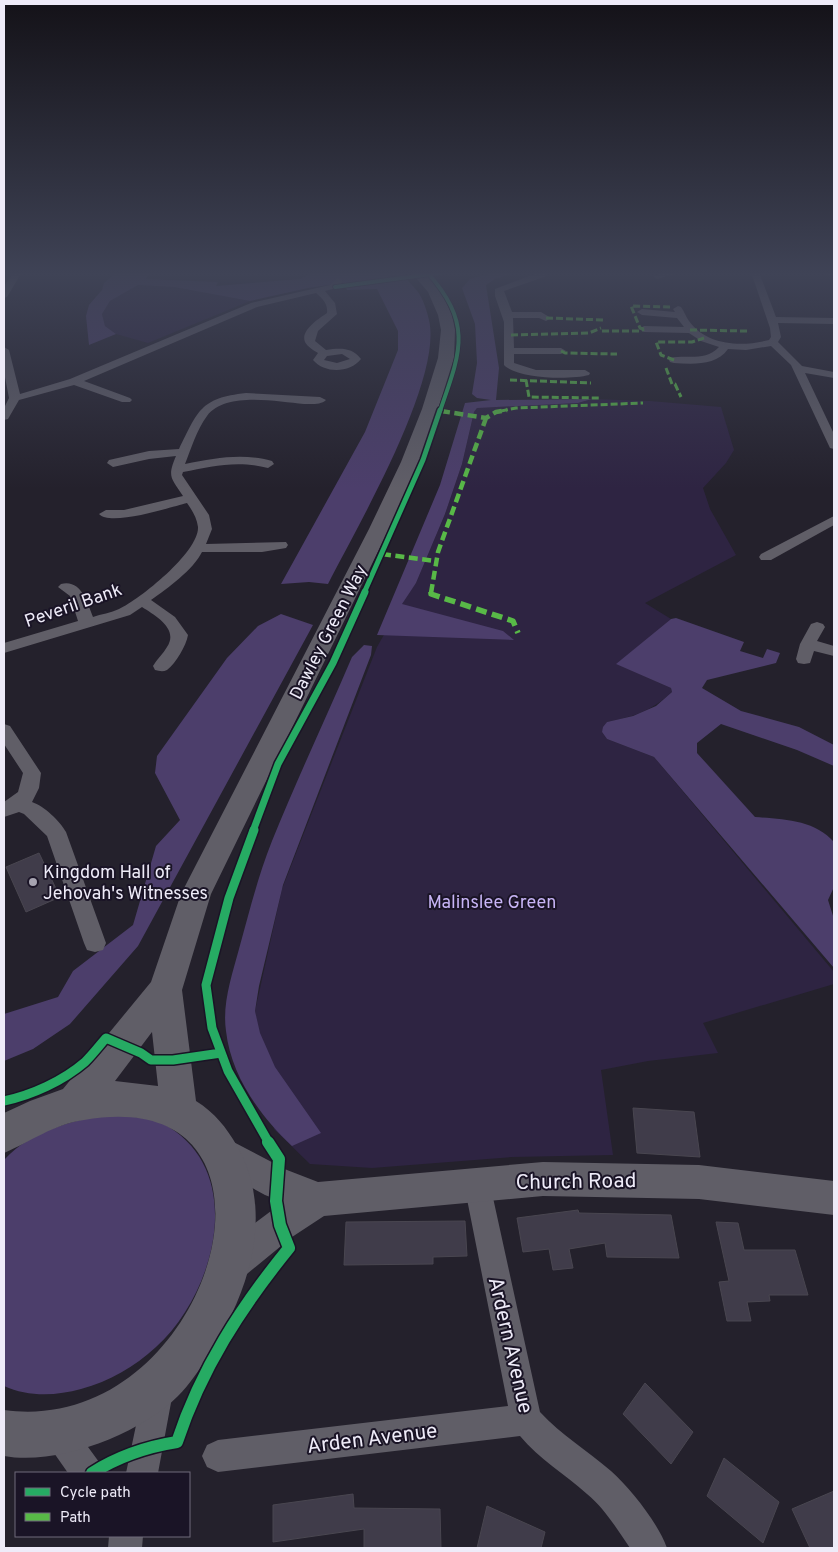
<svg xmlns="http://www.w3.org/2000/svg" width="838" height="1552" font-family="Overpass,sans-serif">
<rect width="100%" height="100%" fill="#24212c"/>
<path fill="#2e2442" d="M138,285L174,287L250,301L148,343L116,334L105,326L102,314L110,301Z
M592,399L650,401L721,407L734,450L726,463L703,488L710,509L736,555L645,603L671,619L617,664L671,688L672,692C650,712 635,716 607,722L602,732L607,739L654,757L834,972V984L703,1023L718,1053L648,1061L601,1070L613,1155L512,1157L372,1168L310,1164L274,1129L255,1011L282,889L377,647L406,596L416,583L445,514L462,464L474,412L477,408L481,406L578,403Z"/>
<path fill="#4c3e6b" d="M113,272H151L146,279L218,282L216,286L300,279L315,272H402C405,279 412,284 418,292C423,299 427,311 429,320C443,380 357,527 328,584L309,582L281,584L365,432L398,350V331L377,289L347,290L343,283L308,288L250,301L174,287L138,285L110,301L102,314L105,326L116,334L89,345L86,316L89,305L102,290L104,283L112,276Z
M495,272H517L495,279L486,285L499,368L496,400L592,399L578,403L477,408L474,412L462,464L445,514L416,583L402,604L503,631L514,640L377,635L440,485L465,403L491,400L477,398L472,394L477,363L475,324L462,288L470,279Z
M281,614L313,625L138,946L70,1024L33,1049L4,1061V1014L58,997L73,971L133,925L156,846L180,820L155,773L157,756L227,658L258,626Z
M676,618L744,642L740,651L763,658L767,649L780,653L776,663L707,680L702,688L741,711L799,727L834,745V766L797,750L721,724L697,743V753L755,817C783,819 815,820 834,842V887L828,900L834,919V968L654,757L607,739L602,732L603,727L607,722L633,716L656,706L672,692L671,688L616,664L671,619Z
M364,645L372,646L371,655L283,885L259,986L255,1011L260,1033L275,1067L321,1133L292,1146C260,1116 231,1076 226,1031C222,1004 232,975 239,949C249,913 258,876 272,841C297,779 326,718 352,657Z
M106,1113C120,1115 151,1118 162,1123C249,1169 216,1293 156,1347C134,1367 110,1381 81,1389C56,1396 28,1397 4,1386V1160C33,1129 67,1124 106,1113Z"/>
<path fill="#403c4a" stroke="#494650" d="M39,853L60,897L26,912L6,867Z
M633,1108L694,1112L700,1157L637,1153Z
M578,1210L579,1213L671,1215L679,1258L607,1257L605,1243L569,1249L573,1268L553,1270L549,1249L523,1252L517,1218Z
M465,1221L467,1256L433,1257V1264L344,1265L346,1222Z
M716,1222L738,1223L744,1250H795L808,1295H769L770,1301L747,1302L751,1321H727L719,1282L729,1281Z
M645,1383L693,1432L671,1464L623,1414Z
M724,1458L779,1502L763,1543L707,1496Z
M834,1491V1548H810L792,1509Z
M353,1494L354,1508L440,1509L441,1548H364V1529L273,1542V1505Z
M487,1506L545,1532L541,1548H477Z"/>
<g fill="none" stroke-linecap="round" stroke-linejoin="round">
<path fill="#605e67" fill-rule="evenodd" d="M14,272H22L7,297L4,298V286Z
M540,272H549L544,277L504,291L512,312H541L551,318L546,321L539,318H513L514,348H561L566,351L561,354H514V363L536,370H585L590,373L589,375C570,380 517,379 504,365V322L495,296V289Z
M666,272H681L657,279L653,276Z
M751,272H759L776,317L834,318V324L778,323L781,337L778,342L802,366L834,372V378L805,373L834,434V449L830,448L791,365L771,346L746,350L728,349C716,366 693,364 674,363L670,362L669,360L670,358C688,354 705,362 719,347L701,341L689,333L644,332L639,329L644,326L684,327L677,318L642,315L637,312L642,309L675,312L673,309L678,306L681,307C684,311 686,317 689,321C707,346 742,347 769,340L771,337L770,328Z
M823,272H834V275H827Z
M338,278L342,281L340,287L325,291L335,303L337,314L318,331L315,341L326,350C340,348 352,347 361,359C350,373 325,374 313,360L318,353C314,351 307,346 305,342C300,330 320,318 327,313C328,304 323,299 316,293L257,307L84,381L130,398L132,400L130,402H122L74,385L19,400L8,419L4,420V408L9,398L4,372V347L9,350L20,394L70,379L251,303L330,285ZM342,354L350,359L337,363L324,360L327,356Z
M246,393L320,397L326,400C321,405 311,404 304,404C277,402 226,391 207,416C197,429 191,449 185,464C216,458 242,453 272,461L274,464L268,468C238,460 212,466 183,472L182,475L209,515L212,529L206,544L286,542L288,545L286,548L262,552H202C193,570 168,588 151,600L175,617L188,635C186,646 176,663 167,670C163,672 159,671 155,670L153,666C157,659 163,654 167,647C179,629 156,616 142,607L130,615L4,653V643L78,621L70,596L58,587L61,584C81,579 87,602 93,617C101,614 111,613 119,609C140,599 199,552 198,527C197,518 192,510 187,503C171,507 110,527 99,514L106,510H124L183,496C171,478 167,477 176,456L149,459L113,467L107,463L109,460L149,451L179,449C198,411 200,398 246,393Z
M834,516V525L771,560H761L759,557L761,554Z
M817,622L823,624L825,627L817,641L834,646V656L814,651L810,663L804,664L798,663L796,659L800,644L811,624Z
M4,724L10,726L41,773L39,788L32,802C44,806 60,821 66,832L106,943L103,950L95,952L87,950L84,943L47,836L24,814L19,812L4,817V802L18,792L23,773L4,744Z
M477,1171L486,1175L490,1184L540,1412C561,1435 587,1450 611,1471C631,1489 658,1523 667,1548H630C617,1529 605,1509 587,1494C565,1474 539,1459 520,1436L218,1472L207,1467L202,1456L207,1445L218,1440L508,1406L464,1184L468,1175Z
M158,1377L169,1381L173,1392L158,1473H126L143,1392L147,1381Z
M58,1416L69,1421L99,1462L104,1473H68L47,1443L42,1432L47,1421Z
M109,1536H143L142,1548H108Z"/>
<path fill="#605e67" fill-rule="evenodd" d="M222,1136L287,1170L318,1182L543,1162L699,1165L834,1181V1215L699,1199L543,1196L324,1216L292,1237L242,1278L229,1283L216,1278L211,1265L216,1252L283,1202L265,1195L210,1165L205,1153L210,1141Z"/>
<path fill="#605e67" fill-rule="evenodd" d="M411,272H424L441,291L452,315L455,330L454,358L438,409L419,462L389,529L211,894L182,990L196,1101C215,1113 226,1127 237,1146C276,1213 248,1296 208,1356C199,1370 190,1384 178,1396C140,1434 58,1466 4,1456V1410C213,1439 314,1079 84,1120C52,1125 32,1141 4,1153V1113L30,1101L63,1089L151,982L181,894L369,529L401,462L422,409L438,358L441,330L438,315L428,292ZM152,1032L158,1086L115,1081Z"/>
<path stroke="#58b947" stroke-width="3" stroke-dasharray="7 3" stroke-linecap="butt" d="M546,318L604,320
M644,329L640,328L631,306L670,307
M690,330L747,331
M602,331H641L644,329
M511,335L589,333L601,328
M561,351L565,353L617,354
M674,360L661,355L656,342H692L704,338
M666,368L672,384H675L681,397
M510,380L591,383
M526,380L529,397L599,398
M501,411L516,408L643,403"/>
<path stroke="#58b947" stroke-width="4.5" stroke-dasharray="9 4.5" stroke-linecap="butt" d="M441,411L486,418L496,412L507,410
M382,554L435,561
M431,593L438,552L486,418"/>
<path stroke="#58b947" stroke-width="5.5" stroke-dasharray="11 5.5" stroke-linecap="butt" d="M431,592V594L513,621L518,633"/>
<defs>
<path id="cycleway-far4" d="M427,272C473,324 461,351 440,411
M335,287L446,272"/>
<path id="cycleway-far3" d="M364,593L423,460L440,410"/>
<path id="cycleway-far2" d="M253,831L278,764L333,663L365,592"/>
<path id="cycleway-far1" d="M254,830L229,898L206,985L212,1028L228,1071L269,1143
M4,1101C32,1095 63,1081 85,1062C93,1054 99,1046 106,1038L141,1053L151,1060H173L221,1053"/>
<path id="cycleway" d="M92,1473C119,1456 145,1447 177,1442C201,1369 241,1307 289,1248L280,1225L276,1201L279,1159L268,1142"/>
</defs>
<use href="#cycleway-far4" stroke="#1a1426" stroke-width="5.5"/>
<use href="#cycleway-far3" stroke="#1a1426" stroke-width="8"/>
<use href="#cycleway-far2" stroke="#1a1426" stroke-width="10"/>
<use href="#cycleway-far1" stroke="#1a1426" stroke-width="12"/>
<use href="#cycleway" stroke="#1a1426" stroke-width="15"/>
<use href="#cycleway-far4" stroke="#26ab63" stroke-width="4"/>
<use href="#cycleway-far3" stroke="#26ab63" stroke-width="5"/>
<use href="#cycleway-far2" stroke="#26ab63" stroke-width="7"/>
<use href="#cycleway-far1" stroke="#26ab63" stroke-width="9"/>
<use href="#cycleway" stroke="#26ab63" stroke-width="12"/>
</g>
<linearGradient id="sky" x2="0" y2="1"><stop stop-color="#141218"/><stop offset="0.56" stop-color="#3f4356"/><stop offset="1" stop-color="#3f4356" stop-opacity="0"/></linearGradient>
<rect width="838" height="489" fill="url(#sky)"/>
<circle fill="#a7a4b1" stroke="#1a1426" stroke-width="2" cx="33" cy="882" r="5"/>
<g text-anchor="middle" stroke-width="4" stroke-linejoin="round" paint-order="stroke">
<g font-size="18" fill="#eeebf8" stroke="#1a1426">
<text transform="translate(73 605) rotate(-19)" y="6">Peveril Bank</text>
<text transform="translate(328 632) rotate(-63)" y="6">Dawley Green Way</text>
</g>
<g font-size="18" fill="#eeebf8" stroke="#1a1426" text-anchor="start">
<text x="43" y="878">Kingdom Hall of<tspan x="43" dy="21">Jehovah's Witnesses</tspan></text>
</g>
<g font-size="18" fill="#c7b4f5" stroke="#1a1426">
<text x="492" y="908">Malinslee Green</text>
</g>
<g font-size="21" fill="#eeebf8" stroke="#1a1426">
<text transform="translate(576 1181) rotate(-1)" y="7">Church Road</text>
<text transform="translate(511 1345) rotate(77)" y="7">Ardern Avenue</text>
<text transform="translate(372 1438) rotate(-7)" y="7">Arden Avenue</text>
</g>
</g>
<rect width="838" height="1552" fill="none" stroke="#eeebf8" stroke-width="10"/>
<rect x="15" y="1472" width="175" height="65" fill="#1a1426" stroke="#6f6a7a"/>
<rect x="25" y="1488" width="25" height="8" fill="#26ab63" stroke="#6f6a7a"/>
<text x="60" y="1497" font-size="15" fill="#eeebf8">Cycle path</text>
<rect x="25" y="1513" width="25" height="8" fill="#58b947" stroke="#6f6a7a"/>
<text x="60" y="1522" font-size="15" fill="#eeebf8">Path</text>
</svg>
